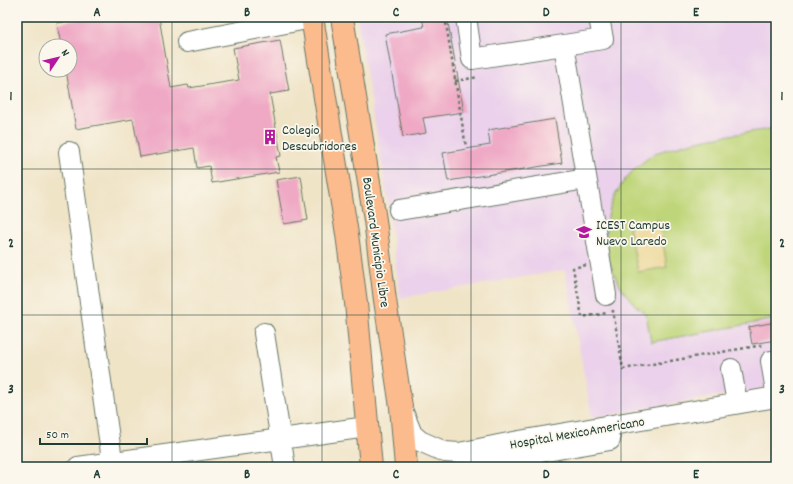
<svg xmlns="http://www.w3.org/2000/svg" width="793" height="484" font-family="Dekko,sans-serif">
<rect width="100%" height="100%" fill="#fbf7ec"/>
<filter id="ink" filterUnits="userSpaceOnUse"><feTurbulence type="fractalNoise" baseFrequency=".025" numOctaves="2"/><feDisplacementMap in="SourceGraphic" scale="8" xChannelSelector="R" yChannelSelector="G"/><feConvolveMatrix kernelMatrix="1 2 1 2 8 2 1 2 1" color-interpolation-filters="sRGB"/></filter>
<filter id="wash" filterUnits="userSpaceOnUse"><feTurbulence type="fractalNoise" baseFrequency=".012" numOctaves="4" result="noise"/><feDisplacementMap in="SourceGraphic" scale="16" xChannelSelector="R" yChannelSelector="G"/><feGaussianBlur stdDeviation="0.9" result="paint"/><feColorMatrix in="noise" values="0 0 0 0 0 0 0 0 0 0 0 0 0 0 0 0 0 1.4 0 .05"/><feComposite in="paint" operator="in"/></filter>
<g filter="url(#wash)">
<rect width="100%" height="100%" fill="#f0e4c7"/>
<path fill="#ebd1eb" d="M357,17H776V386L592,418L565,270L400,298L387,195Z"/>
<path fill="#bfd579" stroke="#6f8956" d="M776,128V319L651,342L646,314C596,277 591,202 642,163C646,160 650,156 654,154C659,151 666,150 672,148C705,137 741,134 776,128Z"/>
<path fill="#eeda9e" stroke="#868c69" d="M659,220L667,267L638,272L629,226Z"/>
<g id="blocks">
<path fill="#efa9c5" d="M92,17H159L171,88L188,85L189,88L239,80L233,48L280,40L289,91L270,94L281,156L276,157L279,172L212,183L209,166L197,168L194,148L140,157L133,119L76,129L66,70H70V46H61L57,23Z
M422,17H447L464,112L423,118L426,133L403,137L385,34L424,27Z
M555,119L562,163L448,181L443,153L490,145L488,130Z
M301,176L308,220L284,224L276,180Z
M776,322V340L752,344L749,327Z"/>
</g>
</g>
<g filter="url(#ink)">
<use href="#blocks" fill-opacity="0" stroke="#687767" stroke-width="1"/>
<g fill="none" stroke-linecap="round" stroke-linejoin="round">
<defs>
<path id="minor" d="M466,17L472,59L603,39L599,17
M187,42L312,18
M564,45L606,295
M69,152L113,467
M399,210L586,179
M264,333L285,467
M771,361L776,391
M731,369L737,403
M403,412L412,434L420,441L445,452L459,453L519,441L776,397
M78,467L367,427
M473,467L478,464L506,458L610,440"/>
<path id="major" d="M312,17L347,234L356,303L371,467
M342,17L375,220L385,300L401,407L406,467"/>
</defs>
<use href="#minor" stroke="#687767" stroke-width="22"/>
<use href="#major" stroke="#687767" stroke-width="24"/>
<path stroke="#687767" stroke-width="2.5" stroke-dasharray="3 3" stroke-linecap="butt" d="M445,17L466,147
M455,81L478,77
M586,265L573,268L582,317L607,313
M612,312L613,311L623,369L763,345"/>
<use href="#minor" stroke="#fff" stroke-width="20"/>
<use href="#major" stroke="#fbbb8d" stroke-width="22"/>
</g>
</g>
<path fill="none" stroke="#1f3d34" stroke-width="1" stroke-opacity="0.55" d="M172,17V467M322,17V467M471,17V467M621,17V467M17,169H776M17,315H776"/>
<defs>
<symbol id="building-bare" viewBox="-9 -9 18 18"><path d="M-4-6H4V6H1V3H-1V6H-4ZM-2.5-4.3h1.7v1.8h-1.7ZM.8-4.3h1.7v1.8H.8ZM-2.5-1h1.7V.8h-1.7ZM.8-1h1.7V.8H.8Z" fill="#b5179e" stroke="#fbf7ec" stroke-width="2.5" paint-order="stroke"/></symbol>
<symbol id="university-bare" viewBox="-9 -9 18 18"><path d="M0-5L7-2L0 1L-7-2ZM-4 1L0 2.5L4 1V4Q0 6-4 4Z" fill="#b5179e" stroke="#fbf7ec" stroke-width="2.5" paint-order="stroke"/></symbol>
</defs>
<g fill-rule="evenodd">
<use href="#building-bare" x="259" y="126" width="22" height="22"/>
<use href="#university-bare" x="573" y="221" width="22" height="22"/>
</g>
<g text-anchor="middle" stroke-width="3.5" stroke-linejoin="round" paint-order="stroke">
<g font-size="14" fill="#1f3d34" stroke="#fbf7ec" text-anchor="start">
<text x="282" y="134">Colegio<tspan x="282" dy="16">Descubridores</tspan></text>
<text x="596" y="229">ICEST Campus<tspan x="596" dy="16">Nuevo Laredo</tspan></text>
</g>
<g font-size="14" fill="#1f3d34" stroke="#fbf7ec">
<text transform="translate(377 242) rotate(82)" y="5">Boulevard Municipio Libre</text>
<text transform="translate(577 432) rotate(-10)" y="5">Hospital MexicoAmericano</text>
</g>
</g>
<rect width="793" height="484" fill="none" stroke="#fbf7ec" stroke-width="44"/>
<g transform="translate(58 58) rotate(55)"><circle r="19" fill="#fbf7ec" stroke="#a3ada2"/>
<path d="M0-3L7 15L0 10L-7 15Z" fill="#b5179e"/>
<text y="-6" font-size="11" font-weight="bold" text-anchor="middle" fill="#1f3d34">N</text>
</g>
<path d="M40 438v6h107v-6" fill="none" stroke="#1f3d34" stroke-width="2"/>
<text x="46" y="438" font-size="12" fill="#1f3d34" stroke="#fbf7ec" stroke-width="3" paint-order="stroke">50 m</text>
<rect x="22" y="22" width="749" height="440" fill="none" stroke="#1f3d34" stroke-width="1.5"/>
<g font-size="13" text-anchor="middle" font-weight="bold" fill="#1f3d34">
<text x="97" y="16">A</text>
<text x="247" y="16">B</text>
<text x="396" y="16">C</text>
<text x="546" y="16">D</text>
<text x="696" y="16">E</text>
<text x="11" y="100">1</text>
<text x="782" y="100">1</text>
<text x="11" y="247">2</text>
<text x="782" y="247">2</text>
<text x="11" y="393">3</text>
<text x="782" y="393">3</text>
<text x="97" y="478">A</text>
<text x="247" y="478">B</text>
<text x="396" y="478">C</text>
<text x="546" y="478">D</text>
<text x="696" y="478">E</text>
</g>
</svg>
